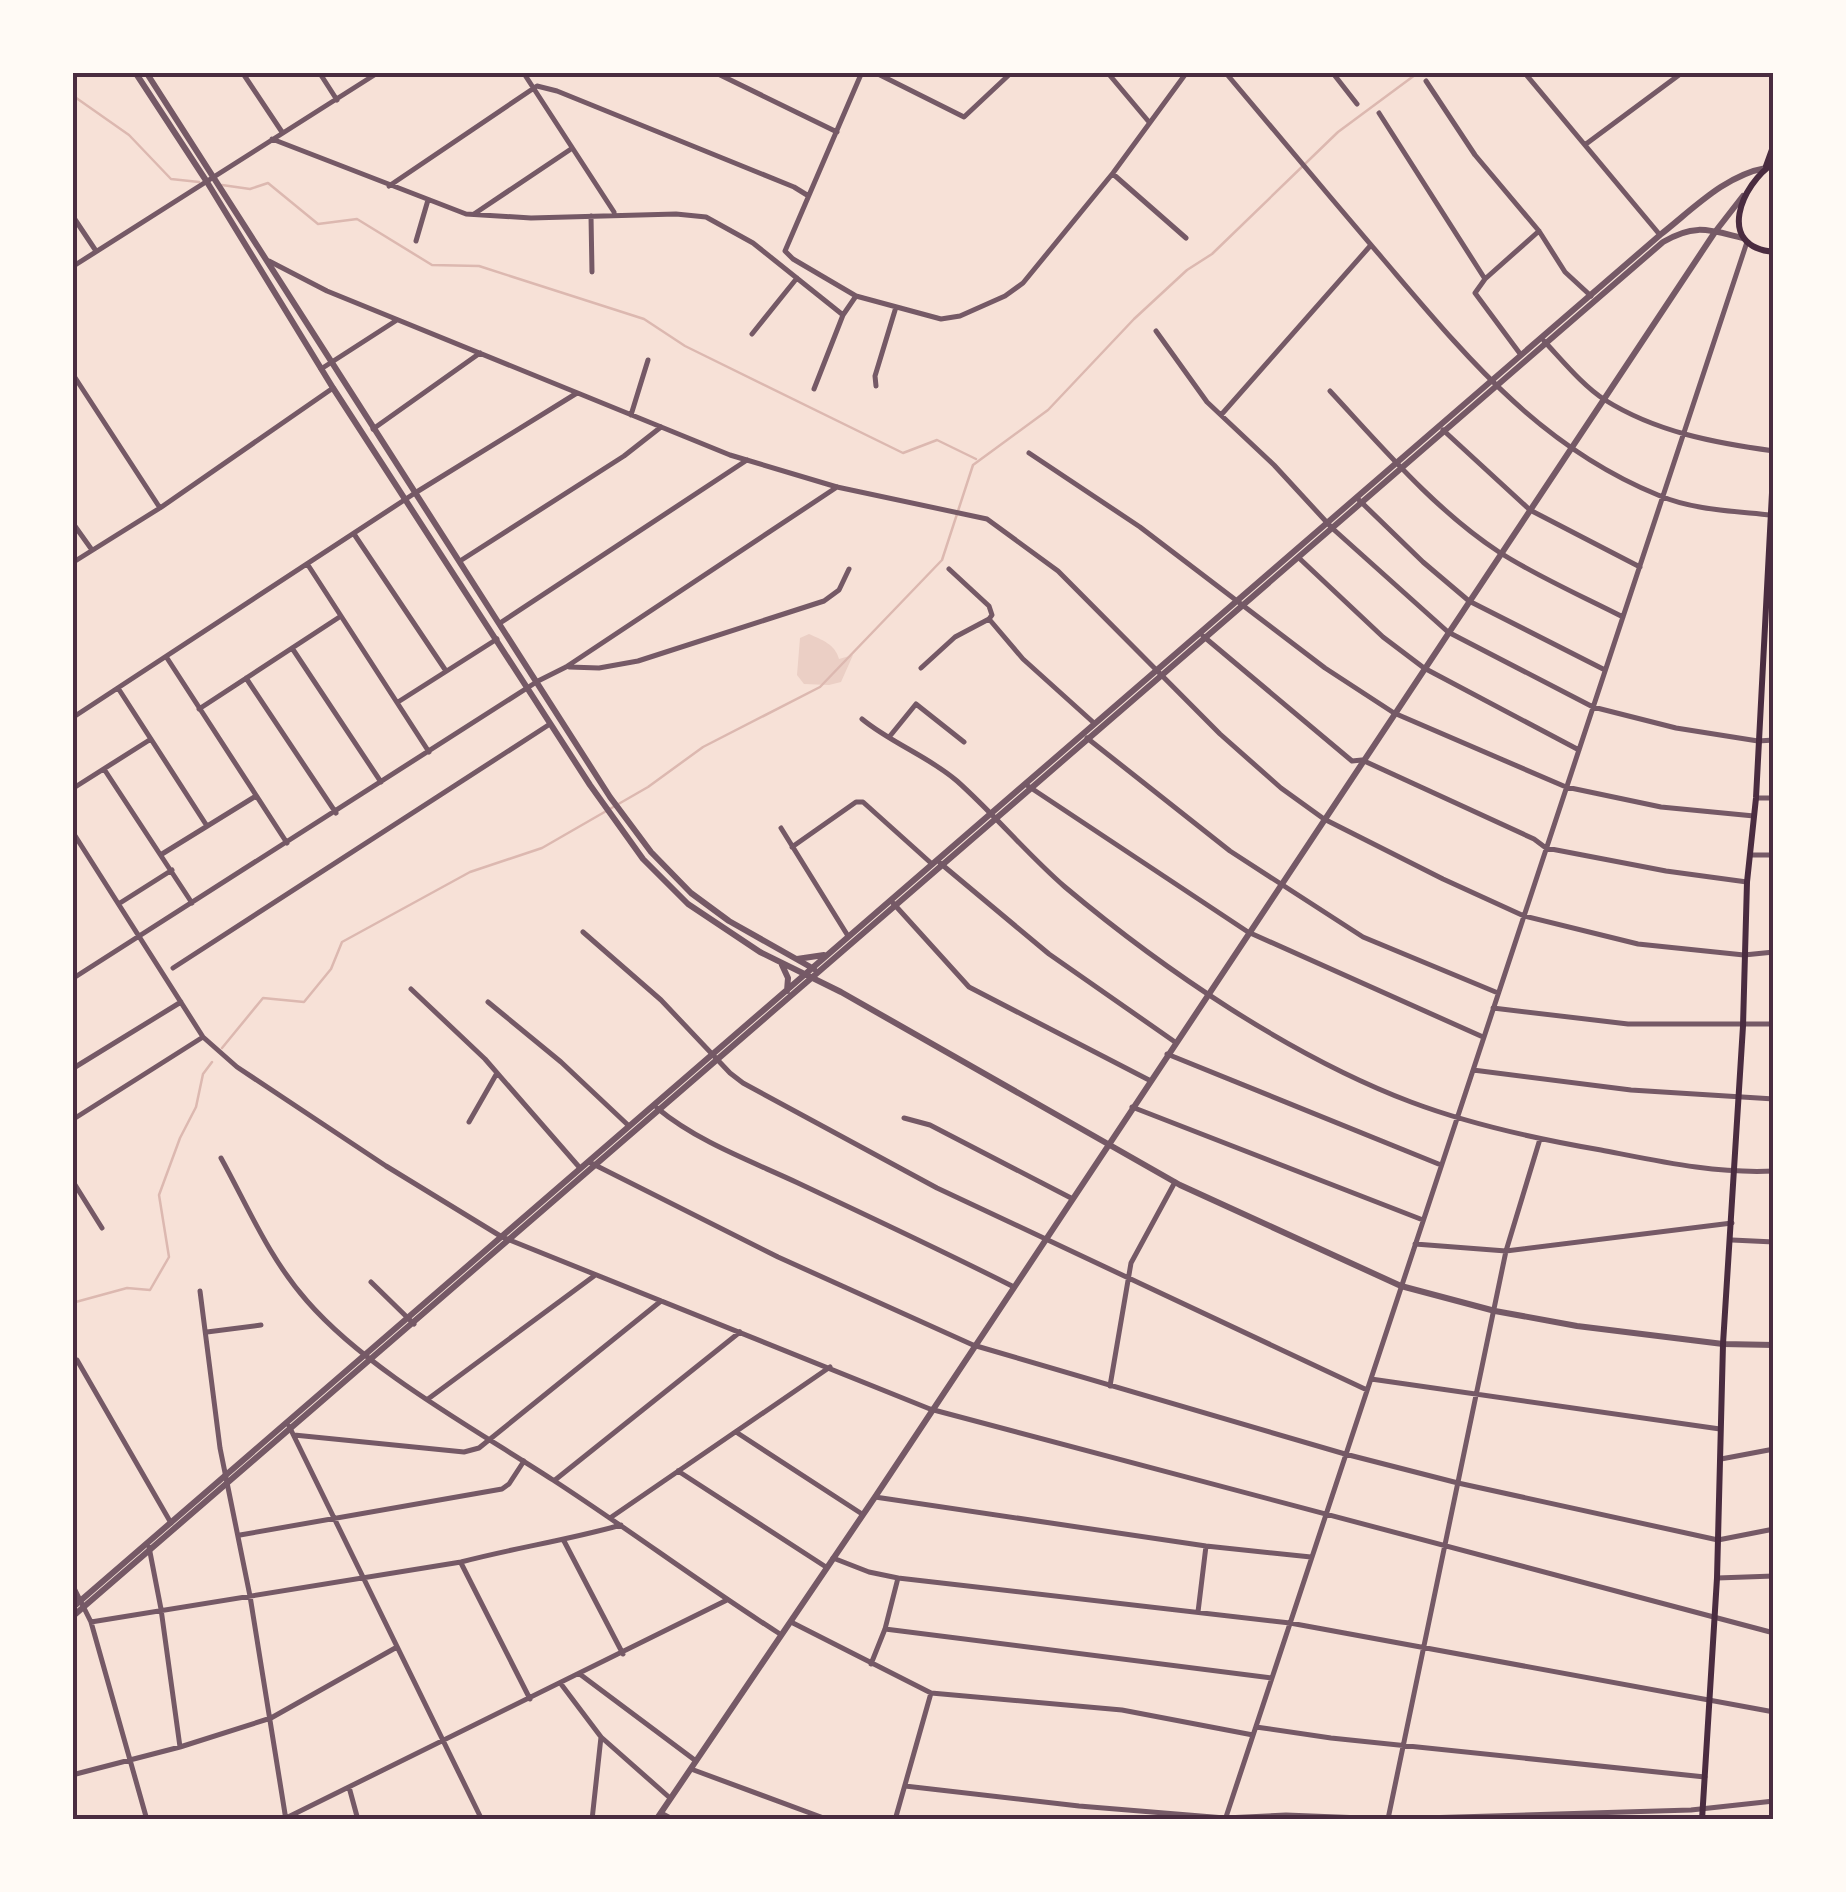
<svg xmlns="http://www.w3.org/2000/svg" width="1846" height="1892" font-family="Arial,sans-serif">
<rect width="100%" height="100%" fill="#f7e1d7"/>
<path fill="#ebcfc5" d="M809,634C822,640 835,644 839,659L853,655L841,682L829,685L804,684L797,675L800,638Z"/>
<g fill="none" stroke-linecap="round" stroke-linejoin="round">
<path stroke="#dcb8b0" stroke-width="2.5" d="M72,95L129,135L171,179L199,182
M222,185L250,189L268,183L318,224L357,219L432,265L479,266L644,319L685,346L903,453L937,440L976,459
M222,1048L263,998L304,1002L331,969L342,942L470,872L542,848L648,787L703,747L820,687L942,560L973,465L1048,410L1134,319L1187,270L1212,254L1338,132L1419,72
M72,1303L127,1288L150,1290L169,1257L159,1195L180,1138L196,1107L203,1074L212,1062"/>
<path stroke="#755966" stroke-width="5" d="M242,72L282,132
M319,72L337,100
M523,72L614,212
M714,72L837,132
M862,72L785,251L793,259L856,296L941,319L960,316L1005,296L1023,283L1113,173L1187,72
M874,72L964,117L1012,72
M1107,72L1149,122
M1225,72C1278,135 1330,197 1383,259C1465,355 1538,446 1658,495C1692,510 1734,511 1771,515
M1332,72L1357,104
M1524,72L1660,235
M1426,81L1475,155L1539,231L1565,272L1591,296
M1379,113L1485,279
M272,139L466,214L531,218L676,214L706,217L753,243L843,315
M1586,144L1683,72
M1113,174L1186,238
M389,186L537,86L557,91L794,187L807,195
M474,214L571,149
M72,215L96,251
M591,216L592,272
M416,241L428,200
M269,261L327,291L730,455L837,487L987,519L1058,571L1220,734L1281,788L1324,819L1443,879L1524,916L1638,944L1744,955L1774,952
M72,267L379,72
M1156,331L1207,402L1274,465L1332,528L1448,632L1593,707L1676,728L1758,741L1774,740
M752,334L797,278
M1544,341C1562,360 1583,386 1605,400C1656,432 1715,443 1774,451
M1521,355L1475,293L1485,279L1539,231
M321,369L397,320
M72,373L160,508
M876,386L875,376L896,307
M814,389L843,315L856,296
M1330,391C1382,447 1435,510 1499,552C1538,577 1582,596 1623,617
M631,415L648,360
M1221,415L1371,245
M373,429L480,353
M1443,430L1530,510L1640,567
M1029,453L1140,527L1325,668L1394,713L1566,787L1661,807L1754,816
M1359,500L1423,562L1469,601L1605,670
M72,522L92,550
M354,534L446,671
M1299,558L1383,637L1424,668L1579,750
M460,561L624,456L661,427
M72,563L160,508L333,388
M308,565L429,752
M949,569L989,606L992,615L989,619L1023,659L1094,723
M500,623L747,460
M1203,636L1352,761L1362,760L1534,839L1546,848L1666,871L1747,882
M292,648L381,782
M167,658L287,843
M569,667L599,668L638,661L824,601L839,590L849,569
M921,668L955,637L989,619
M246,678L336,813
M118,688L207,826
M398,702L497,639
M199,709L341,616
M72,718L415,493L577,393
M862,719C891,743 928,756 957,781C995,815 1027,854 1065,887C1164,970 1290,1056 1411,1102C1472,1125 1537,1139 1601,1150C1658,1161 1715,1174 1774,1171
M890,736L916,704L964,742
M1087,738L1230,851L1363,937L1498,993
M104,769L192,903
M1028,786L1248,932L1483,1037
M72,789L151,739
M1757,798H1774
M781,828L848,936
M72,831L203,1037L237,1067L386,1166L502,1237L930,1409L1774,1633
M792,847L856,802H863L932,864
M162,854L256,796
M1751,855H1774
M940,863L1049,954L1175,1042
M120,903L172,870
M893,903L969,987L1149,1080
M583,932L661,1000L730,1073L743,1083L937,1188L1367,1390
M173,968L550,724
M72,979L538,681L566,667L837,487
M411,989L485,1059L580,1168
M488,1002L561,1062L629,1126
M1493,1008L1628,1024H1774
M1167,1054L1441,1165
M72,1069L181,1002
M1473,1070L1631,1090L1774,1099
M1132,1107L1423,1220
M657,1108C698,1142 751,1161 798,1183C870,1217 941,1250 1012,1286
M904,1118L930,1125L1071,1198
M72,1120L203,1037
M469,1122L497,1073
M221,1158C248,1207 269,1258 307,1301C368,1371 475,1429 553,1480C630,1530 703,1585 780,1634
M589,1162L778,1257L973,1345L1345,1454L1458,1483L1718,1540L1774,1529
M72,1180L102,1228
M1732,1240L1774,1242
M1415,1244L1506,1251L1732,1223
M371,1282L414,1324
M200,1291L220,1448L250,1596L286,1820
M207,1332L261,1325
M77,1360L171,1523
M1371,1379L1720,1429
M1110,1386L1131,1263L1175,1182
M428,1399L594,1276
M289,1426L482,1820
M736,1432L862,1514
M294,1435L464,1452L479,1448L661,1301
M1721,1459L1774,1449
M678,1471L826,1567
M555,1480L740,1332
M875,1497L1206,1546L1311,1557
M610,1518L830,1367
M240,1535L502,1489L509,1484L524,1461
M564,1541L623,1654
M149,1547L161,1609L180,1747
M833,1558L869,1572L898,1578L1290,1623L1774,1712
M461,1563L530,1699
M1717,1578L1774,1576
M72,1584L91,1622L147,1820
M1198,1612L1206,1546
M91,1622L461,1562C514,1548 568,1540 621,1525
M791,1622L931,1693L1122,1710L1253,1735
M885,1629L1272,1678
M871,1664L885,1629L898,1578
M581,1675L696,1761
M561,1684L601,1737L670,1798
M1256,1727L1331,1738L1705,1777
M691,1769L829,1820
M72,1775L180,1747L271,1718L397,1647
M905,1786L1079,1806L1225,1818L1286,1815L1388,1819L1691,1810L1774,1801
M349,1787L358,1820
M661,1813L674,1820
M1388,1819L1506,1251L1540,1139
M282,1820L727,1600
M592,1820L601,1737
M895,1820L931,1693
M1225,1820L1747,242"/>
<path stroke="#755966" stroke-width="6" d="M135,72L207,182L333,388L590,785L643,859L688,904L760,952L841,992L1180,1185L1401,1286L1495,1311L1577,1326L1723,1344L1774,1345
M146,72L610,797L651,852L691,893L729,921L814,969
M797,959L824,955
M782,965L788,978L787,991
M72,1608L1660,235C1692,210 1725,175 1766,168
M72,1617L1663,242C1695,223 1709,230 1743,238
M656,1820L875,1497L1715,232L1743,196"/>
<path stroke="#4a2c40" stroke-width="6" d="M1774,163C1741,184 1715,247 1774,252
M1766,166L1774,144
M1702,1820L1717,1578L1723,1344L1743,1026L1747,882L1756,798L1774,455"/>
</g>
<rect width="1846" height="1892" fill="none" stroke="#fffaf5" stroke-width="150"/>
<rect x="75" y="75" width="1696" height="1742" fill="none" stroke="#4a2c40" stroke-width="4"/>
</svg>
